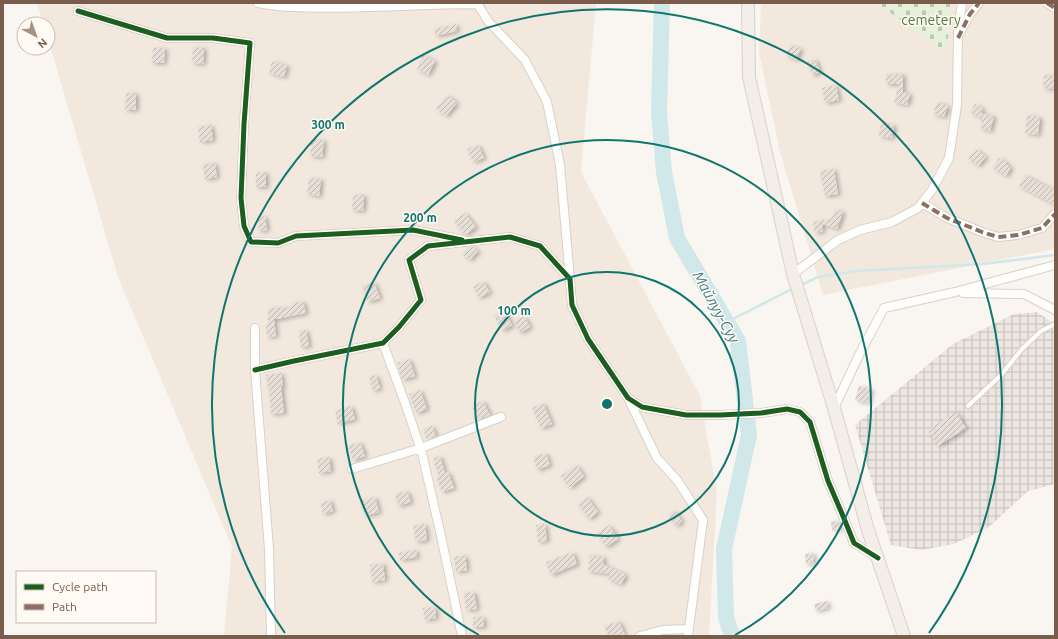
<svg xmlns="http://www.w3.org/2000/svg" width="1058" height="639" font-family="Ubuntu,sans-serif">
<defs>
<pattern id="industrial-grid" width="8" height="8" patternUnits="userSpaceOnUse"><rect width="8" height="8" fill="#ede5e0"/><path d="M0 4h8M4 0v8" fill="none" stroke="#c5bdb8"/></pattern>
<pattern id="cemetery-stones" width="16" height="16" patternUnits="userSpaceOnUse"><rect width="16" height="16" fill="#e7f0db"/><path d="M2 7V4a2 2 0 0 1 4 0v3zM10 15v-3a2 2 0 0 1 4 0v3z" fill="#c0c6b4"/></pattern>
<pattern id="building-hatch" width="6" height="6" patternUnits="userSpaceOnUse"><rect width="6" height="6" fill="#e6ded7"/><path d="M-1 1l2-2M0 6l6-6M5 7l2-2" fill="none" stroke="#bfb7b1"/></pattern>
<filter id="shadow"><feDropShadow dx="3" dy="1.5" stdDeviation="2" flood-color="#0004"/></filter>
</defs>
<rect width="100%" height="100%" fill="#f9f5f0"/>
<path fill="#f2e8de" d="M37,3H596L581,172L700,396L717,493L709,636H224L232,547L118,277L48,39V24H43Z
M761,3H1055V249L823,295L780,152L759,53Z"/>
<path fill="url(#industrial-grid)" d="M1037,312L1055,324V484L1028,491L989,527L954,544L921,550L891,545L855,425L953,344L1014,314Z"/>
<path fill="url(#cemetery-stones)" d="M877,3H952L946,53Z"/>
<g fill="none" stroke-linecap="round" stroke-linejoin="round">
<path stroke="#d0e8ea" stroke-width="2.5" d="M801,285L818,277L857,271L983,264L1055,255
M727,322L794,288"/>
<path stroke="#d0e8ea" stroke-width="16" d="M662,3L659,113L664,172L677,238L738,341L749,435L724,549L726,617L732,636"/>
</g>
<path fill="url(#building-hatch)" filter="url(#shadow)" d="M456,24L457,31L436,36L434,29Z
M790,45L801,49L796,60L786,56Z
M193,47L204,48L203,64L192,63Z
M153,48H165L164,63H152Z
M423,55L435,61L428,75L417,69Z
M815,59L820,72L812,75L807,62Z
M272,61L287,65L284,77L269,73Z
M886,74H903V92L910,94L907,105L894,102L899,84H886Z
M1044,75L1055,76V89L1043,88Z
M836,85L839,100L825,103L822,88Z
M126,93H136V110H125Z
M447,95L457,103L446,116L436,108Z
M937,102L948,106L944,117L933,114Z
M975,104L983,109L981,113L994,116L990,131L980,128L983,119L970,112Z
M1027,115L1040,117L1038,135L1025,133Z
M881,123L894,125L892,138L879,136Z
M211,125L213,140L200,142L198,127Z
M312,139L324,140L322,157L310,156Z
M478,145L484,158L473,162L467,149Z
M976,149L986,157L978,166L968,158Z
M999,158L1007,163V165L1011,167L1006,176L993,168Z
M215,163L217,177L205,179L203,164Z
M834,169L838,194L825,196L820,171Z
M266,172V187H256V173Z
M1025,175L1055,191V205L1019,186Z
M309,178L321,179L319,196L307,194Z
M353,195H364L363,211L352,210Z
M835,209L843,212L837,229L822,224L823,231L815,233L813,222L831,219Z
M465,213L476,227L465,235L454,221Z
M265,216L267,230L259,231L257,217Z
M468,247H473L478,251L470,260L462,254Z
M483,281L490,292L479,298L473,287Z
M374,282L380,298L368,302L362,286Z
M303,301L306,313L282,318V319H274L276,336L267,337L266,324H268V308L293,307L292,303Z
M504,310L512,325L503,331L494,316Z
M524,316L530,327L520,333L514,322Z
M306,330L309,346L301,347L299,331Z
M409,359L415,376L402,380L397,363Z
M281,373L283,386H281L284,413L271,414L269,388H268L266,375Z
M376,375L380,388L373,391L369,377Z
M859,386L871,389L868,403L855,400Z
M420,390L427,409L416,413L409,394Z
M483,401L490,415L478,420L472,406Z
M543,403L552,424L541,428L532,408Z
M351,406L355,419L338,424L335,411Z
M956,412L966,428L938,446L928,430Z
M432,426L436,436L427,440L423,429Z
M360,442L365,456L353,460L348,446Z
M546,453L550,465L537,470L533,457Z
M440,456L445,473L448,472L454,488L442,492L436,476H439L433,458Z
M329,457L331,471L319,473L317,459Z
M576,465L584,476L570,488L561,476Z
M407,491L411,502L398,506L395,494Z
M375,497L379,512L365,516L360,501Z
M587,497L598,512L589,519L578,504Z
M330,500L333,511L323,514L320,503Z
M674,510L682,521L676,526L668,515Z
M839,521L840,529L832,530L831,522Z
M425,524L427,540L416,542L413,526Z
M545,524L547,541L538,542L536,525Z
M609,525L618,539L606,547L597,533Z
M416,550L417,557L400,560L399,553Z
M573,552L577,564L551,575L546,562Z
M813,553L814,563L806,564L805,554Z
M465,555L467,570L456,572L454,557Z
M590,555L604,557L603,564L626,575L621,584L608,579L610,574L588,571Z
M383,563L385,580L372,582L370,565Z
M474,592L477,609L466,610L464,593Z
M827,601L828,608L816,611L814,604Z
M435,607L436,618L425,620L423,608Z
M473,617H483L484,627H473Z
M619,621L625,635L621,636H608L604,626Z"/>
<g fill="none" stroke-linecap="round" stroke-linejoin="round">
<defs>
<path id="service" d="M968,406L1001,375L1022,349L1041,331L1055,324"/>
<path id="minor" d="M258,3C269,5 280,7 291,7C353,10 415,4 477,4
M477,3L488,21L525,60L547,102L560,165L570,279
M1047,3L1055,8
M78,11L167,38H213L250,43L244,124L241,198L244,226L251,242L278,243L296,236L413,230L463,240
M960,33L970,14L979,3
M922,203L947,218L982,232L998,237L1018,235L1042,228L1055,214
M793,274L838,240L860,230L892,222L918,208L932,190L949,158L957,105L958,30L962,3
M963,293L1024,294L1055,310
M255,328V370L269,549L271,636
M383,343L405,403L422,453L441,536L462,636
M255,370L294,361L383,343L399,327L421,300L409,260L428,246L510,237L540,246L570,279L572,305L588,339L628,398L642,407L686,415H720L761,413L787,409L800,412L810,422L828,481L843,516L854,543L877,557
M628,398L657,458L677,480L703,520L688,636
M834,408L860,353L884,308L955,292L1055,265
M352,469L421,448L501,417
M640,636L663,630L689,629"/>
<path id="primary" d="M748,3L749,77L793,274L834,408L868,530L904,636"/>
</defs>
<use href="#service" stroke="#d7d1cb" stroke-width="6"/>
<use href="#minor" stroke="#d7d1cb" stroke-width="10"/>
<use href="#primary" stroke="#dad1cc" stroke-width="14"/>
<use href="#service" stroke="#fefefd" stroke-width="4"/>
<use href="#minor" stroke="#fefefd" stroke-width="8"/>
<use href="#primary" stroke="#f3eee8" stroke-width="12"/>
<path stroke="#8d6e63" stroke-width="4" stroke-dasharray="8 4" stroke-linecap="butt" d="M1047,3L1055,8
M958,38L970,14L979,3
M922,203L947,218L982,232L998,237L1018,235L1042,228L1055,214"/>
<defs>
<path id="cycleway" d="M78,11L167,38H213L250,43L244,124L241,198L244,226L251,242L278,243L296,236L413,230L462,240
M255,370L294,361L383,343L399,327L421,300L409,260L428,246L510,237L540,246L570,279L572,305L588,339L628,398L642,407L686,415H720L761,413L787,409L800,412L810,422L828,481L843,516L854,543L878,558"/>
</defs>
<use href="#cycleway" stroke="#fffaf3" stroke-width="8"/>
<use href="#cycleway" stroke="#1b5e20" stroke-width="5"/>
</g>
<g fill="none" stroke="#0f766e" stroke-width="2">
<circle cx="607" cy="404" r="132"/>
<path d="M479 635A264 264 0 1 1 735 635"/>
<path d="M285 633A395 395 0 1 1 929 633"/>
</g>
<g text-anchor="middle" stroke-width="3" stroke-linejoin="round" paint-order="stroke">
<g font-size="14" fill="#537a41" stroke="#fffaf3">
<text x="931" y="25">cemetery</text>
</g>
<g font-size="15" font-style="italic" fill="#437c86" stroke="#fffaf3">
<text transform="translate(716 307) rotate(61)" y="5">Майлуу-Суу</text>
</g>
</g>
<circle cx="607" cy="404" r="6" fill="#0f766e" stroke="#fffaf3" stroke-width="2"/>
<g font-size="12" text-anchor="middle" font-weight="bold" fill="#0f766e" stroke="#fffaf3" stroke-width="3" stroke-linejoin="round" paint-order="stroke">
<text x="328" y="129">300 m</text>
<text x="420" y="222">200 m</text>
<text x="514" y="315">100 m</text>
</g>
<rect width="1058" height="639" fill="none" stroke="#7a5c4d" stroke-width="8"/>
<rect x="16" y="571" width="140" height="52" fill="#fffaf3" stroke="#cabbb1"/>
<rect x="24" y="584" width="20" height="6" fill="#1b5e20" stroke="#cabbb1"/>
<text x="52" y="591" font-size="12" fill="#7a5c4d">Cycle path</text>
<rect x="24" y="604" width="20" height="6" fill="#8d6e63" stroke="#cabbb1"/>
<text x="52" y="611" font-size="12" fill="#7a5c4d">Path</text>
<g transform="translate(36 36) rotate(139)"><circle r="19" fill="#fffaf3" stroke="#cabbb1"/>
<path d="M0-3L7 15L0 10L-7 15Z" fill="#a69286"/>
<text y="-6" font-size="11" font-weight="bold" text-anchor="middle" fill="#7a5c4d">N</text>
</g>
</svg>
